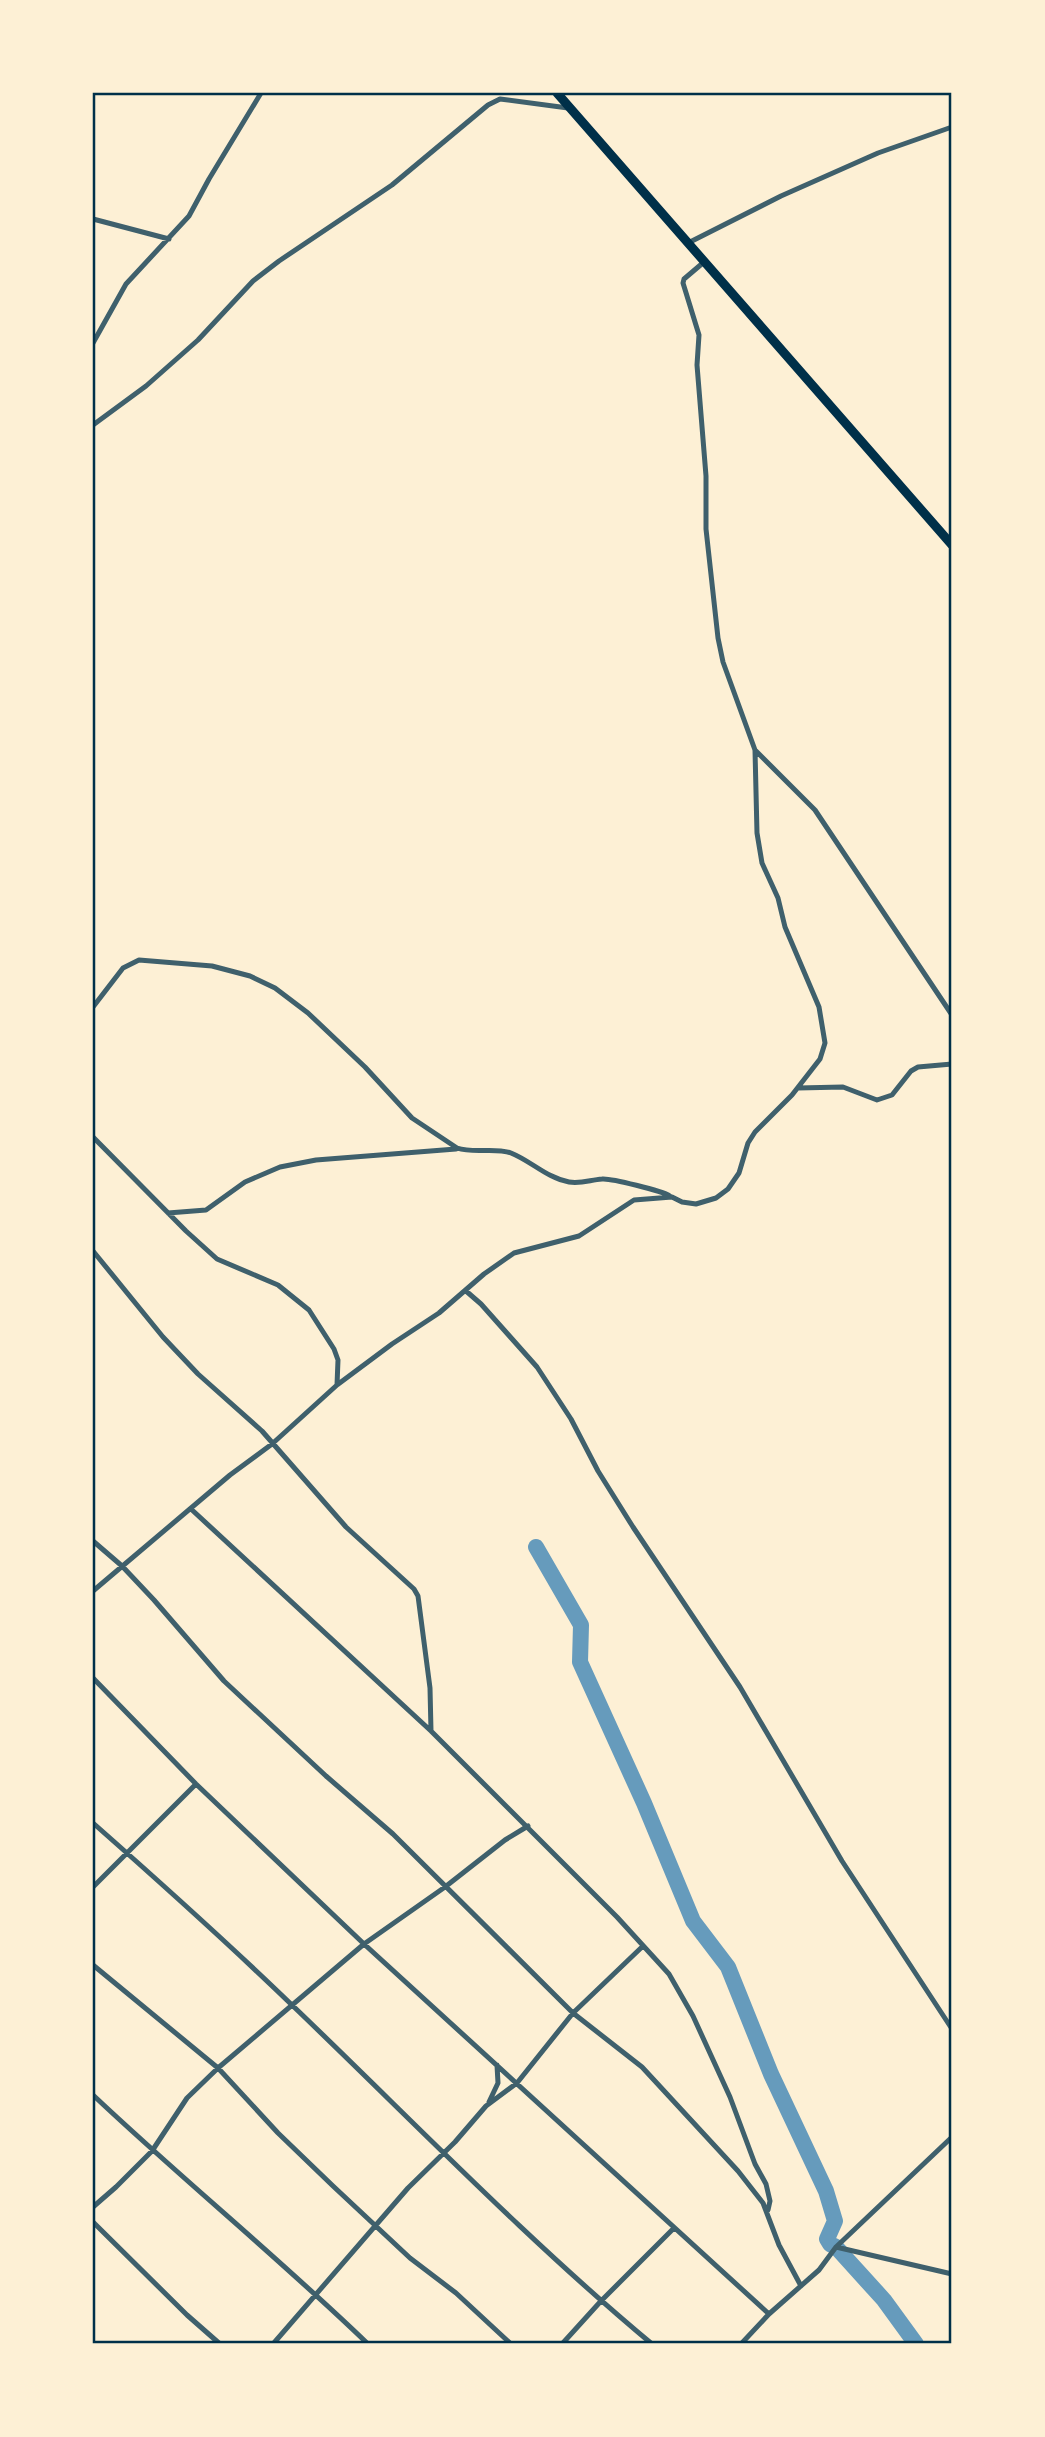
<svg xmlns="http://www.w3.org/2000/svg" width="1045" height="2437" font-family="'Fira Sans Condensed',sans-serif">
<rect width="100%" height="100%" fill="#fdf0d5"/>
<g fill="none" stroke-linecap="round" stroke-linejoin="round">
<path stroke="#669bbc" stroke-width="16" d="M536,1547L581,1625L580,1662L644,1803L693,1921L728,1967L771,2074L826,2191L835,2221L827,2239L830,2244L836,2247L884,2300L916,2344"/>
<path stroke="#3f606c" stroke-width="5" d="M93,219L169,239
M688,243L781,196L878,153L952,127
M93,343L126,284L189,216L209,179L261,93
M93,425L146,386L198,340L253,281L279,261L392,185L488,105L500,99L568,108
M755,750L815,810L952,1015
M93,1007L123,968L139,960L212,966L250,976L275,988L308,1013L365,1067L412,1118L457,1148C475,1154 494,1147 511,1153C531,1161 547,1178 569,1182C581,1184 590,1180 602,1179C611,1178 662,1191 670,1196
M798,1088L843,1087L877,1100L892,1095L911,1071L918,1067L952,1064
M93,1137L186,1231L217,1259L278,1285L309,1310L334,1349L338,1360L337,1385
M168,1213L206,1210L245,1182L280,1167L316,1160L456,1149
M93,1251L163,1337L198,1374L262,1431L346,1527L414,1589L418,1596L430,1688L431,1731
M466,1291L481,1304L537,1367L571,1419L598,1471L633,1527L740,1687L842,1861L952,2029
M191,1509L431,1731L617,1917L669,1974L693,2016L730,2097L755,2164L766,2184L770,2201L768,2210
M93,1541L122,1566L154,1600L224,1681L326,1776L393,1834L573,2013L642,2067L738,2171L763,2203L779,2245L801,2286
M93,1591L230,1475L272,1444L337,1385L392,1344L439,1313L484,1274L514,1253L579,1236L634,1200L672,1197L682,1202L696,1204L716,1198L728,1189L739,1173L748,1143L755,1132L792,1095L820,1059L825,1043L819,1007L785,927L778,898L762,863L757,833L755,750L723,662L718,638L706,529V476L697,365L699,335L683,283L684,279L704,262
M93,1678L196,1784L364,1944L769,2314
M93,1823C161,1883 228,1943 293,2006C412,2120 526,2239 652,2344
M93,1887L196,1784
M93,1965L218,2068L364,1944L445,1887L505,1840L528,1826
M93,2095C183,2180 279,2258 368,2344
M489,2102L498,2083L497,2065
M93,2207L116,2187L152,2151L187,2098L218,2068L278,2133L333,2186L410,2258L456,2293L511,2344
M93,2222L187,2315L220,2344
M836,2247L952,2274
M273,2344L408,2188L455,2142L486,2106L517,2083L573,2013L643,1946
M562,2344L601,2301L674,2228
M741,2344L769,2314L819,2270L836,2247L952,2137"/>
<path stroke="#003049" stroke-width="9" d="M557,93L952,545"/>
</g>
<rect width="1045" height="2437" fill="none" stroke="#fdf0d5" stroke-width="189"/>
<rect x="94" y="94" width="856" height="2248" fill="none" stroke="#003049" stroke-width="2.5"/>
</svg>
